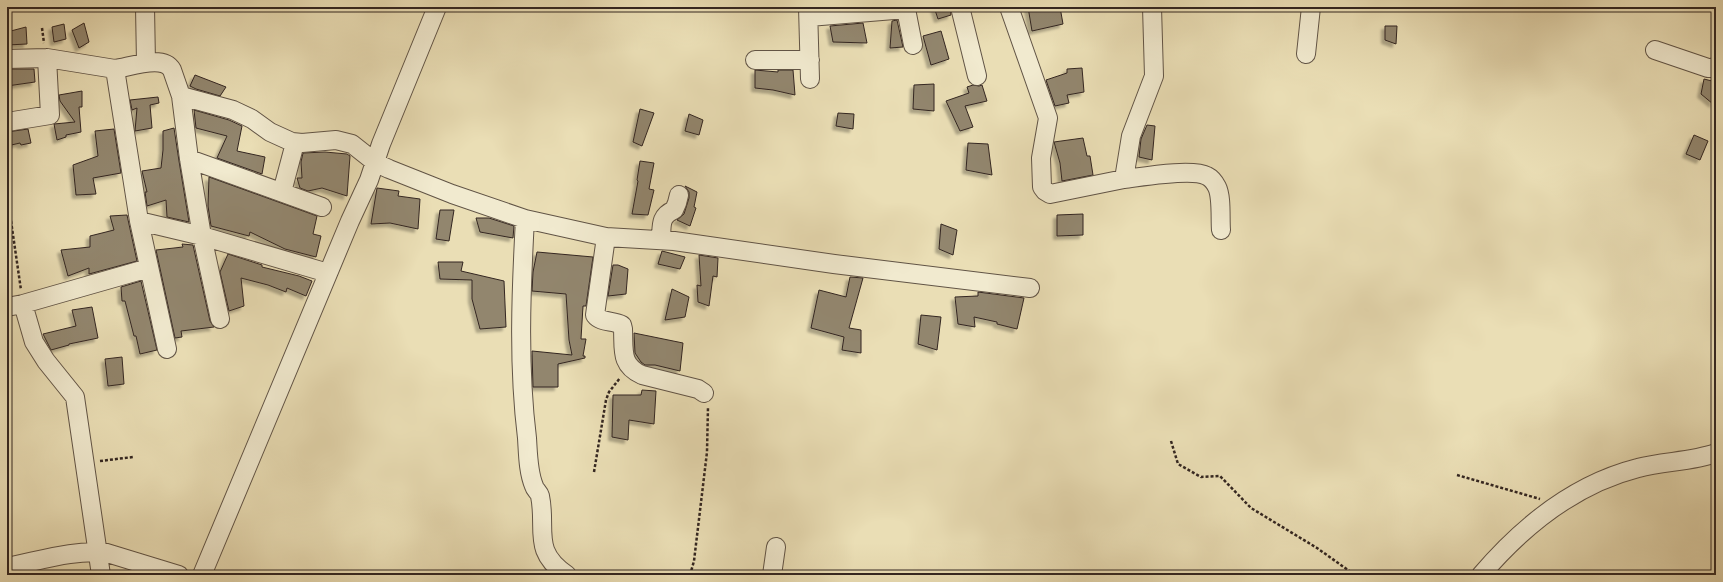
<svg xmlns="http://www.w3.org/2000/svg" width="1723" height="582" font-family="'Sorts Mill Goudy',serif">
<defs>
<filter id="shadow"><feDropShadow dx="-3.5" dy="3.5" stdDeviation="1" flood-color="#0004"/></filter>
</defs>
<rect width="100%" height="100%" fill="#eadeb5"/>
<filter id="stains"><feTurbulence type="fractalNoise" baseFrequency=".005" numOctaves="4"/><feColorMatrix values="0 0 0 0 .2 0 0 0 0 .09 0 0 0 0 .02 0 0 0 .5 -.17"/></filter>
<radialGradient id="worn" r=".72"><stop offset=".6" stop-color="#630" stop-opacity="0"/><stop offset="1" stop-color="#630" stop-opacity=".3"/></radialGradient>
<path fill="#92866e" stroke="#332621" filter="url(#shadow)" d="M934,7H950L951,15L938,19Z
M1028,7H1060L1063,24L1032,31Z
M897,20L903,47L890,48L892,21Z
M84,23L89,42L79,48L72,30Z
M863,23L867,43L833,42L830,26Z
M64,24L66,39L54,42L52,27Z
M1385,26H1397L1396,44L1385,40Z
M26,27L27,44L7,45V32Z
M941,31L949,59L931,65L923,36Z
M1082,68L1084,92L1067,95L1069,103L1055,106L1046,80L1067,73V69Z
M7,69H34L35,82L7,86Z
M755,70L778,72V70H793L795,95L773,90L755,88Z
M195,75L226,87L220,96L196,89L190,86Z
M1704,79L1716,82L1713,104L1701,94Z
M934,84V111L913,109L914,85Z
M973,85L979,86L982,85L987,101L965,106L973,127L960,131L946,101L969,93L967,87Z
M82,91V107H79L81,132L66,135V137L57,140L54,124L75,122L60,101L59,95Z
M158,97L159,103L150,105L152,128L135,131L137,108L132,110L130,100Z
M640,109L654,113L642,146L633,142Z
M194,110L229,120L242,126L237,151L265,157L262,174L217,158L227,136L196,128Z
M838,113L854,114L853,129L836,126Z
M689,114L703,120L699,135L685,131Z
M1147,125L1155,126L1152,160L1139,157L1141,139Z
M174,128L179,161L189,222L167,217L166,200L147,206L145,192H147L142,171L161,168L163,150V131Z
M28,129L31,143L21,145L20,143L7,146V132Z
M114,129L121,173L93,178L96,194L76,195L73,165L98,156L95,131Z
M1694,135L1708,141L1700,160L1686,154Z
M1083,138L1087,156H1090L1093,175L1062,181L1060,163L1054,142Z
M968,143L988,144L992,175L966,170Z
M325,152L347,154L350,156L347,196L322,188L308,191L300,188L297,178H302L301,162L303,153Z
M640,161L654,163L649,189L654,190L648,215L632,214L638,181L637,180Z
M209,177L317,216L313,234L321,236L316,257L285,249L250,232L249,236L211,226L208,206Z
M685,186L697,192L694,207L696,208L690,226L677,220L684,214L689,198V192Z
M377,188L399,191L398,196L420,199L418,229L390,223L371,224Z
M440,210H454L449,241L436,239Z
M1083,214V235L1057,236V215Z
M127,215L137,261L89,274V268L68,276L61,250L90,247V236L114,230L110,216Z
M476,218H489L514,226L513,238L480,232Z
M941,224L957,230L953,255L939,249Z
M182,244L193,245L210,321L214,327L181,331L182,337L175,338L156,250L183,247Z
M662,251L685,257L680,269L658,264Z
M537,252L593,257L586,306H583L581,339H586L583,356H585V358L558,364V387H533L532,351L572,355L569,340L566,294L532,291L533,272Z
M228,254L262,265V267L299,276L312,281L306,296L287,288L286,292L268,285L241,278L244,306L229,311L220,272Z
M699,255L718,258L717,277L713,276L709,306L698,302L697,285L701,286Z
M438,262H463L461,271L504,281L506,327L480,329L472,299V280L440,279Z
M613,265H618L628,269L626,294L608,296Z
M850,277L863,278L849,328L861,330V353L842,350L844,337L811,328L819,290L846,297Z
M141,281L157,350L140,354L136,336H134L125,301H122L121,287Z
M672,289L689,297L685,317L665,320Z
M978,292L1024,298L1017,329L997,324V322L974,317L975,327L958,324L955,297L978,296Z
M92,307L98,338L69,344V345L51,350L43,334L76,326L72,310Z
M921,315L941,317L937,350L918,344Z
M634,333L683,343L680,371L655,365H645L641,362L635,353Z
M122,357L124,384L108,386L105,359Z
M642,390L656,391L654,424L629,420L628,440L612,437L613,395H641Z"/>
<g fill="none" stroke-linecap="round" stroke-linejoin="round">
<defs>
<path id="minor" d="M145,7L146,63
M808,7L810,79
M960,7L977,76
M1009,7L1048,118L1041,158L1042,187L1045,191L1050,194L1124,179L1131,136L1154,76L1152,7
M809,17L906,9L913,45
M1655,50L1708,68H1713L1716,66
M1306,54L1311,7
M7,59L47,58
M755,60H810
M181,96L233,110L252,119L270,132L292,142L302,143L336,140L352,144L376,163L389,169L452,194L525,219L606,237L674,241L834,264L1030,288
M7,122L50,115L47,58L115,69
M189,159L322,207
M1124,179C1141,177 1192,168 1207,176C1211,178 1215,183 1217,187C1222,197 1220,219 1221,230
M282,192L295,143
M525,219C521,292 518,365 527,438C528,453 528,472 534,486C535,490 539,492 540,496C547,529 531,551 567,575
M139,221L202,236L328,273
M606,237L595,315C601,323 613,320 622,325L623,329C624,350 620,365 642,375L698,389L704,393
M661,240C662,227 659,216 674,210L677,203L679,195
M23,304L149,268
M7,307L23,304L34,342L46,361L75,397L101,575
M167,349L139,221L115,69C130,67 163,54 172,70L181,96L189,159L202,236L220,319
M7,567C39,561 74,549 107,553L179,575
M202,575L350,221L369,180L381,144L437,7
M772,575L776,547
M1481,575C1522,527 1575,484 1638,468C1663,461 1691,462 1716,453"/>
</defs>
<use href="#minor" stroke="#615446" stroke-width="20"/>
<path stroke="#332621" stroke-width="2.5" stroke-dasharray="3 2" stroke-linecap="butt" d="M42,28L44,43
M11,221L21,290
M1171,441L1178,464L1201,477L1220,476L1251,508L1317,548L1355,575
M100,461L133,457
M594,472L606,400L609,392L620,378
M1457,475L1540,499
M690,575L694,561L707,452L708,407"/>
<use href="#minor" stroke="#f1eacf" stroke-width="18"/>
</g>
<rect width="1723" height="582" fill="none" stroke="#eadeb5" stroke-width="24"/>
<rect x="8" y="8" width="1707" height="566" fill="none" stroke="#332621" stroke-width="2"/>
<rect x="12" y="12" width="1699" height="558" fill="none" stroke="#332621"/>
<rect width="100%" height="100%" filter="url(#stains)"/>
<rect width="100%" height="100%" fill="url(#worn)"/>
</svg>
